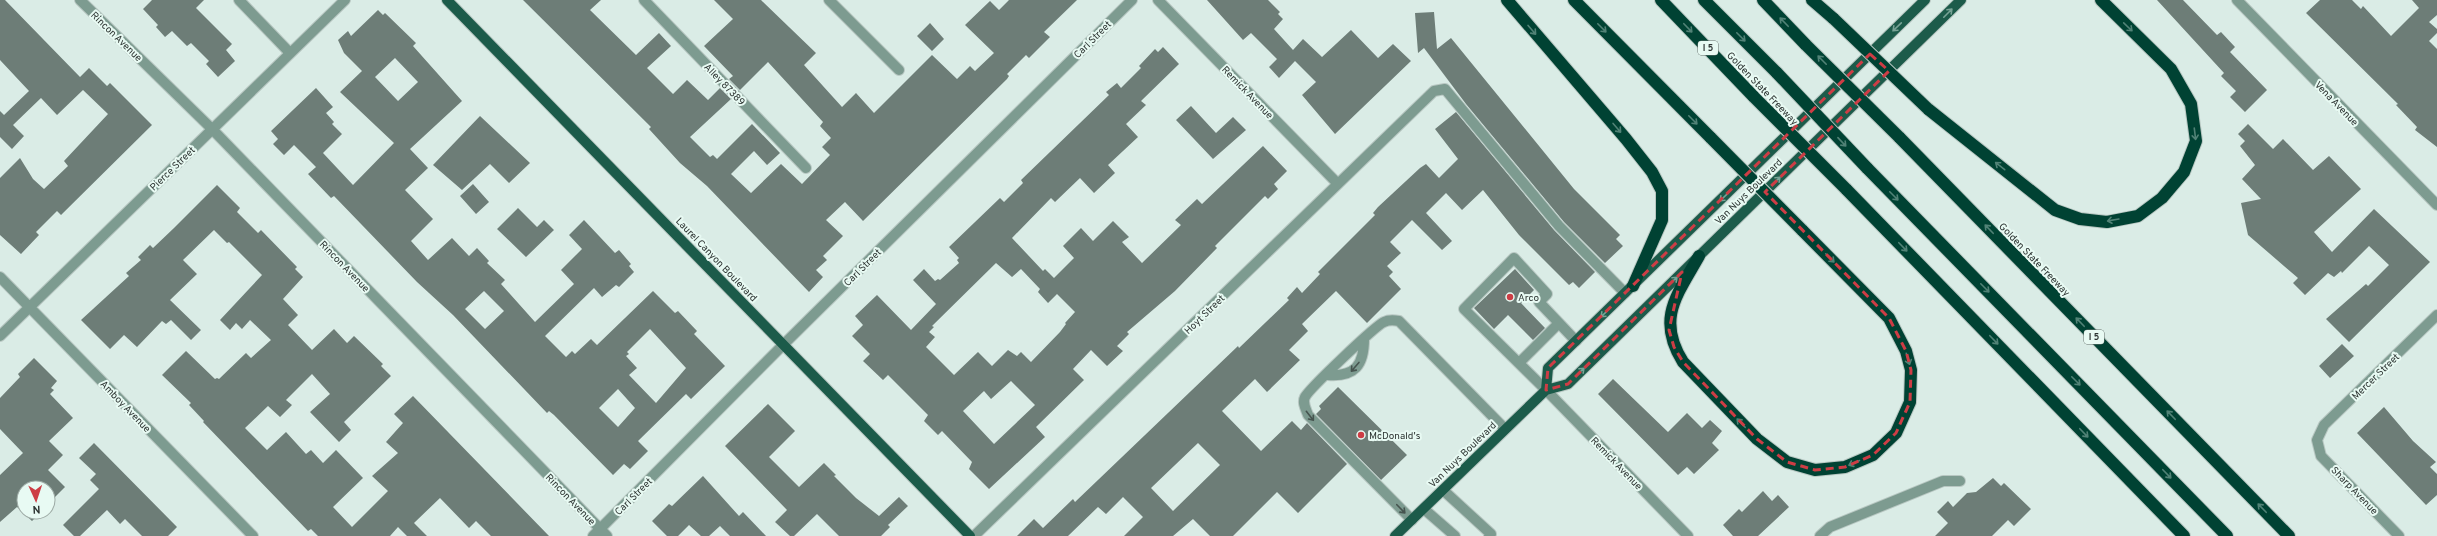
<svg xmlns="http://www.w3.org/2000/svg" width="2437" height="536" font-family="Overpass,sans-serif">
<rect width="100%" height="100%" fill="#daece6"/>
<path fill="#6d7d77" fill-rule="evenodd" d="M0,0H5L80,77L89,68L107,86L110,83L152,125L61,215L57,211L36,232L39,235L21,254L0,235V178L20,158L33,179L44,189L68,166L64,161L108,114L83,90L57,115L41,98L13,125L24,136L12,149L0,137V111L4,115L29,91L0,60Z
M152,0H204L196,8L232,44L226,50L235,61L218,77L206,64L209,61L191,43L187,46L172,31L165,37L156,27L158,25L143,9Z
M523,0H601L590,10L636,55L659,33L671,46L647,68L673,94L687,80L708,100L720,88L731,99L690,137L710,157L713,155L717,159L752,124L780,153L767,165L754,151L731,174L751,193L781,164L802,184L830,155L822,147L831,138L820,126L823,122L768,62L740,90L729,79L733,76L704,46L733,19L714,0H761L816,53L804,65L842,107L856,93L874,113L932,55L957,79L970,66L975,71L994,53L965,25L990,1L999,10L1009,0H1077L1044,32L1050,37L1029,58L1026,55L1007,74L1009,76L1007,79L863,221L845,202L826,220L843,236L823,256L827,260L816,270L823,277L809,292L707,186L680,163L649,129L651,127Z
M1207,0H1268L1280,12L1278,14L1283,19L1274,29L1293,50L1303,39L1322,57L1351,30L1378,58L1393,44L1411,61L1335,134L1302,95L1316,82L1295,61L1279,78L1269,67L1277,59L1251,33L1243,40Z
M2157,0H2183L2217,35L2221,32L2235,47L2230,52L2267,90L2245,112L2230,97L2236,91L2221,76L2224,73Z
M2320,0H2352L2361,9L2363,6L2391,36L2419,8L2412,0H2437V15L2429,22L2437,29V33L2429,41L2437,49V147L2415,130L2417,127L2396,105L2398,104L2306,13Z
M378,10L383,15L385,13L416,43L413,46L462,101L410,149L428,168L405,190L433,219L411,241L428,260L452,238L469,256L477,248L489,261L487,263L505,280L501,284L535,322L574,284L561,270L582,249L569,235L584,220L615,253L619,250L631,264L629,266L634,272L619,287L616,285L602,297L594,288L545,336L566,357L572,351L575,354L591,339L597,345L653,291L675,313L678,311L697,331L694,334L725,366L691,399L686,394L638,441L648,451L630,469L624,464L613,475L554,415L549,411L547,413L453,315L417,282L334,196L331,198L308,174L316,167L294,145L284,155L273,144L278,139L271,131L316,88L333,107L326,113L334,122L332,124L342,134L323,153L353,185L394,143L340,92L362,71L344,53L338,40L348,31L351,36ZM395,58L418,82L398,101L375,77ZM484,291L504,311L485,329L465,309ZM650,329L686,368L656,403L629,375L637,368L626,356L629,354L627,352ZM618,389L635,408L618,427L599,408Z
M1434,12L1437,49L1451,38L1574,189L1620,235L1616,239L1623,246L1605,263L1564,222L1466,104L1424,48L1418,53L1415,13Z
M930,23L944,39L932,51L917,36Z
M1163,47L1179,64L1141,101L1146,105L1126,124L1138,137L1108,165L1115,173L1094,193L1080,178L1055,202L1051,198L1012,238L1043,271L1045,269L1054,278L1074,258L1063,246L1081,228L1093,241L1113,221L1129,237L1122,242L1142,263L1181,225L1175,220L1197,199L1202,204L1263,146L1287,171L1274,184L1278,189L1268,199L1265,196L1215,246L1217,248L1175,291L1127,332L1129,334L1117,346L1123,351L1107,366L1091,350L1073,369L1084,380L1036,427L1045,437L989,489L969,469L972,462L942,431L938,435L924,421L928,415L888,375L883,380L863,361L870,354L852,336L863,325L855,316L877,295L911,330L936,304L913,280L924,269L935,281L938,279L940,280L959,263L957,260L959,258L949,247L1000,198L1004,202L1023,183L1021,180L1109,95L1106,92L1117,83L1121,88L1141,68L1139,66L1155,49L1158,52ZM996,263L1012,277L1021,269L1040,289L1038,292L1048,303L1057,294L1075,312L1065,323L1066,324L1060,332L1031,362L1021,352L1017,356L1008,350L992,366L978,352L954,375L926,347L935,337L929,332L934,327L932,326ZM1011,381L1035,405L994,444L963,411L984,391L991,399Z
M1191,106L1216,133L1233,117L1246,130L1213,159L1176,120Z
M1456,112L1554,230L1595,272L1579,288L1573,282L1569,285L1519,235L1483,190L1462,210L1446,193L1426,213L1452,241L1442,250L1412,220L1390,242L1401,253L1387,266L1393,272L1389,276L1401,289L1367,323L1336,291L1302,324L1308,331L1289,350L1300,360L1267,392L1255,379L1222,411L1261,451L1292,421L1301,430L1307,423L1347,464L1298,513L1277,492L1233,536H1210L1193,519L1173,536H1124L1143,517L1123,497L1106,514L1098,507L1068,536H1017L1034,519L1043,528L1073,499L1075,502L1238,346L1239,348L1289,300L1287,298L1297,287L1302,293L1320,274L1318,272L1375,215L1373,213L1378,207L1420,168L1426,164L1439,178L1458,159L1435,129ZM1198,443L1220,465L1173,511L1151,488Z
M480,116L530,163L509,183L490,164L462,190L433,165Z
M2248,124L2273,149L2283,139L2313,170L2329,156L2361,189L2314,232L2332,252L2374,209L2430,262L2349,342L2326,319L2366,284L2368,286L2389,265L2369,246L2342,273L2341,271L2334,277L2328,273L2305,295L2293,283L2298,278L2248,235L2241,203L2261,199L2242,179L2255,165L2240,146L2245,141L2238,134Z
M473,184L489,202L476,214L460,196Z
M217,185L240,208L237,212L258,233L261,230L297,267L295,269L303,277L283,299L298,315L288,325L312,350L334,329L347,343L354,336L383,364L381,366L391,376L344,422L351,430L339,442L310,412L330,394L312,374L286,400L292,405L280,417L268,406L245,428L267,450L286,432L306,454L311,450L323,463L336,450L363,478L333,507L352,527L388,491L372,476L398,453L386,442L403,423L394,414L413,396L549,536H491L476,521L469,528L440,498L414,523L427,536H407L398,527L390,536H318L311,529L308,531L203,422L204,421L189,405L191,403L162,375L186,351L215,379L217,378L219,379L246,353L251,358L271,340L250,320L242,329L236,323L230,330L220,320L262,275L229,242L227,243L214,230L183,260L197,274L170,300L201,330L191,340L171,320L166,324L162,321L137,347L124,335L110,349L81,320L129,276L126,273L141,260L138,257L150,245L153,248L174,228Z
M518,208L537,227L544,220L554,230L526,257L497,229Z
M1515,269L1534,290L1521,303L1545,328L1533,340L1508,315L1494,329L1474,308Z
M2342,344L2354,356L2330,378L2319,366Z
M34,358L57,381L51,388L54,390L50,394L73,418L49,441L63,455L48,470L65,487L48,504V488H24V512H41L32,521L17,507L0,522V475L23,453L0,429V398L20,377L18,374Z
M1613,379L1668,432L1687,413L1702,428L1710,420L1722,431L1712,443L1719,450L1694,474L1687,467L1678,475L1598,394Z
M1338,387L1407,455L1381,480L1316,414L1321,409L1319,406Z
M768,404L795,431L769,457L799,487L824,463L836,475L834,476L856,498L879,516L899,497L908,506L888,525L890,527L881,536H839L817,514L794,536H790L775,522L787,510L725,446Z
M2384,407L2413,441L2436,462L2430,467L2437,474V495L2426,505L2357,433Z
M94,443L177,527L168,536H142L125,519L120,524L107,510L80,536H74L63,525L99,489L90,480L96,474L79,458Z
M703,476L739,516L743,512L766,536H730L720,526L709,536H701L689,525L678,536H667L652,521L669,504L672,506Z
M1993,478L2001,486L2004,483L2031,509L2014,526L2008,520L1992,536H1935L1948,523L1937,512L1948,501L1953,507L1967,493L1976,492Z
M1763,491L1772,501L1778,495L1789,507L1758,536H1733L1723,525L1739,509L1742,512Z"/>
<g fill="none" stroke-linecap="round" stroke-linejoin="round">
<defs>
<path id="minor" d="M80,0L212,129L607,536
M239,0L290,53
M644,0L806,168
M829,0L899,70
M1158,0L1338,184
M2237,0L2437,205
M0,277L253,536
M0,336L345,0
M1576,341L1539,302L1547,294L1514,258L1464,309L1546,390L1688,536
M1519,363L1559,323
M1328,375C1355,377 1364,365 1364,339
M1443,490L1491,534L1489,536
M1424,509L1455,536
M1412,520L1308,415C1306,409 1302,403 1305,397C1309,389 1375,326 1384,322C1388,320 1394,320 1399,321L1505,429
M593,536L783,345L1132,0
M974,536L1434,91L1445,89L1559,226L1625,293
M1820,536L1830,527L1943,481H1960
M2399,536L2321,456L2317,440L2324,425L2437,315"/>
<path id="major" d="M447,0L970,536
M1546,390L1548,368L1925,0
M1395,536L1546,390L1568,384L1961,0"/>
<path id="highway" d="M1507,0L1626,139L1652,172L1662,191V220L1633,286
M1574,0L1711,138
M1661,0L1754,97
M1704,0L1777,73
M1763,0L1806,45
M1812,0L1834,19
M1928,109L2055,210L2080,219L2107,222L2138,216L2162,198L2184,172L2196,141L2191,104L2171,69L2101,0
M1899,137L2289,536
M1867,168L2227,536
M1846,189L2184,536
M1699,256C1677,295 1656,319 1683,362L1757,439L1787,462L1815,470L1845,467L1873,455L1896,433L1910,402L1911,370L1906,351L1889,318L1802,230"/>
</defs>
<use href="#minor" stroke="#b8c7c2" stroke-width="12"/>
<use href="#major" stroke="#b8c7c2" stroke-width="12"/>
<use href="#highway" stroke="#b8c7c2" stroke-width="14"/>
<use href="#minor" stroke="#7d9b90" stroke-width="10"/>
<use href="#major" stroke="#1c5b4a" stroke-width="10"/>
<use href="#highway" stroke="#004233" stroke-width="12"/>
<defs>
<path id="highway-bridge" d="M1834,19L1928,109
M1806,45L1899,137
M1777,73L1867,168
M1754,97L1846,189
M1711,138L1802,230"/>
</defs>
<use href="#highway-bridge" stroke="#b8c7c2" stroke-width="14" stroke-linecap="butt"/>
<use href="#highway-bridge" stroke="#004233" stroke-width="12"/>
</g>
<defs><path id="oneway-shaft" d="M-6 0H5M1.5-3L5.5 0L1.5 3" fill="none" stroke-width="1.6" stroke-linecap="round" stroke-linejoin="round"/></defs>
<g stroke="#78a396">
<use href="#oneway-shaft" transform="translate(1948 13) rotate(-45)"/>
<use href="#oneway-shaft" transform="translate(1897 27) rotate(136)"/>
<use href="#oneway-shaft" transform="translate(1776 181) rotate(-44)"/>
<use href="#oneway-shaft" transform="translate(1724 197) rotate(136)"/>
<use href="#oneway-shaft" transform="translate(1673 281) rotate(-44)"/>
<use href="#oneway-shaft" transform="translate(1605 313) rotate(136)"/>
<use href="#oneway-shaft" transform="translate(1580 372) rotate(-44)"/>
</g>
<g stroke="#518276">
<use href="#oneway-shaft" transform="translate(1784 22) rotate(-134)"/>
<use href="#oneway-shaft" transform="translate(2128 27) rotate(44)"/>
<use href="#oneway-shaft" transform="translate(1602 28) rotate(45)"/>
<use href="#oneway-shaft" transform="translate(1688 28) rotate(46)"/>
<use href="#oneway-shaft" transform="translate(1532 30) rotate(49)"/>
<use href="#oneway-shaft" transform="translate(1741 37) rotate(45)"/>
<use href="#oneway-shaft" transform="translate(1822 60) rotate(-135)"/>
<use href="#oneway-shaft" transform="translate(1693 120) rotate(45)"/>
<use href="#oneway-shaft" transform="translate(1617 128) rotate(49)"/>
<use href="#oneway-shaft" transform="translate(2195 134) rotate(83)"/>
<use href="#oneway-shaft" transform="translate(1842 142) rotate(47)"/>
<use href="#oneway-shaft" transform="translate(2000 166) rotate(-142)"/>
<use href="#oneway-shaft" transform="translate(1894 196) rotate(45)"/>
<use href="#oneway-shaft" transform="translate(2113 220) rotate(170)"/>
<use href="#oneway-shaft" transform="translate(1989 229) rotate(-134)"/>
<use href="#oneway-shaft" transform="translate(1903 247) rotate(46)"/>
<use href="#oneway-shaft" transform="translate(1830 258) rotate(45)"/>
<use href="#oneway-shaft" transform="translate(1985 288) rotate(45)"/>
<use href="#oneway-shaft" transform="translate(2080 322) rotate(-134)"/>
<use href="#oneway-shaft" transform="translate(1994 340) rotate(46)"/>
<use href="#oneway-shaft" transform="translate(1908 359) rotate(73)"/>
<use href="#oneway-shaft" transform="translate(2076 381) rotate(45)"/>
<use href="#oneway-shaft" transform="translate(2171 415) rotate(-134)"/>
<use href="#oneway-shaft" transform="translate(1741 423) rotate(-134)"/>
<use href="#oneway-shaft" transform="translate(2084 433) rotate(46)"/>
<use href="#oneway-shaft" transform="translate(1854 463) rotate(156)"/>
<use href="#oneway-shaft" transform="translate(2167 474) rotate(46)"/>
<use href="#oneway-shaft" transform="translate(2262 508) rotate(-134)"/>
</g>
<g stroke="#46544f">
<use href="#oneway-shaft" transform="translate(1355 367) rotate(131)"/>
<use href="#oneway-shaft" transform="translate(1310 416) rotate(52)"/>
<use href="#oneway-shaft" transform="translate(1401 509) rotate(46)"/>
</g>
<path fill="none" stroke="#cd3d45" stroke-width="3" stroke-dasharray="8 5" stroke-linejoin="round" d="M1870,54L1889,71L1765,192L1889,318L1906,351L1911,370L1910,402L1896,433L1873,455L1845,467L1815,470L1787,462L1757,439L1683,362L1674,347L1669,330L1682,272L1568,384L1546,390L1548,368Z"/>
<g fill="#cd3d45" stroke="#e8faf3" stroke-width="1.5">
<circle cx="1510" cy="297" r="4"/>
<circle cx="1361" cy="435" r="4"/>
</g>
<g text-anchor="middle" stroke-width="4" stroke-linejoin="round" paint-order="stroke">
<g fill="#e8faf3" stroke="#66706d" stroke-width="1">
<rect x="1698" y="41" width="20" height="14" rx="3"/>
<rect x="2084" y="330" width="20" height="14" rx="3"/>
</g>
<g font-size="9" font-weight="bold" fill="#2e3533">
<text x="1708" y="51">I 5</text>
<text x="2094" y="340">I 5</text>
</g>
<g font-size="10" fill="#2e3533" stroke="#e8faf3">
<text transform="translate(117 36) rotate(44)" y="4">Rincon Avenue</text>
<text transform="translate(1092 39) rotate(-45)" y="4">Carl Street</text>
<text transform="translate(725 84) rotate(46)" y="4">Alley 87389</text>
<text transform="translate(1763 88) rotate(46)" y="4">Golden State Freeway</text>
<text transform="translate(1248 92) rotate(46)" y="4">Remick Avenue</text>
<text transform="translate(2337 103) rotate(46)" y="4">Vena Avenue</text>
<text transform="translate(172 168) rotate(-44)" y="4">Pierce Street</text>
<text transform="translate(1748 191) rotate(-44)" y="4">Van Nuys Boulevard</text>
<text transform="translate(717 259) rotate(46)" y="4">Laurel Canyon Boulevard</text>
<text transform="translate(2035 259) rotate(46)" y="4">Golden State Freeway</text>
<text transform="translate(345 266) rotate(46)" y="4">Rincon Avenue</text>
<text transform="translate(862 267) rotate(-45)" y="4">Carl Street</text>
<text transform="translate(1204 314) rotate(-44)" y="4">Hoyt Street</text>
<text transform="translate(2375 376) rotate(-44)" y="4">Mercer Street</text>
<text transform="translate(126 406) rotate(46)" y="4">Amboy Avenue</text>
<text transform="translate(1462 454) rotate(-44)" y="4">Van Nuys Boulevard</text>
<text transform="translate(1617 463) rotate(46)" y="4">Remick Avenue</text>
<text transform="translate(2355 490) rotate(46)" y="4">Sharp Avenue</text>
<text transform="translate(633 496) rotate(-45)" y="4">Carl Street</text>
<text transform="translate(571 499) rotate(46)" y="4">Rincon Avenue</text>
</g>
<g font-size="10" fill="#2e3533" stroke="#e8faf3" text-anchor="start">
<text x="1518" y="301">Arco</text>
<text x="1369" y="439">McDonald's</text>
</g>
</g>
<g transform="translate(36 500) rotate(177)"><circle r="19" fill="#e8faf3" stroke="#9eaba6"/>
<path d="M0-3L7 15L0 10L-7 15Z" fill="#cd3d45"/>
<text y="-6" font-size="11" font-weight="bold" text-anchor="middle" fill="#2e3533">N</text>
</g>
</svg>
